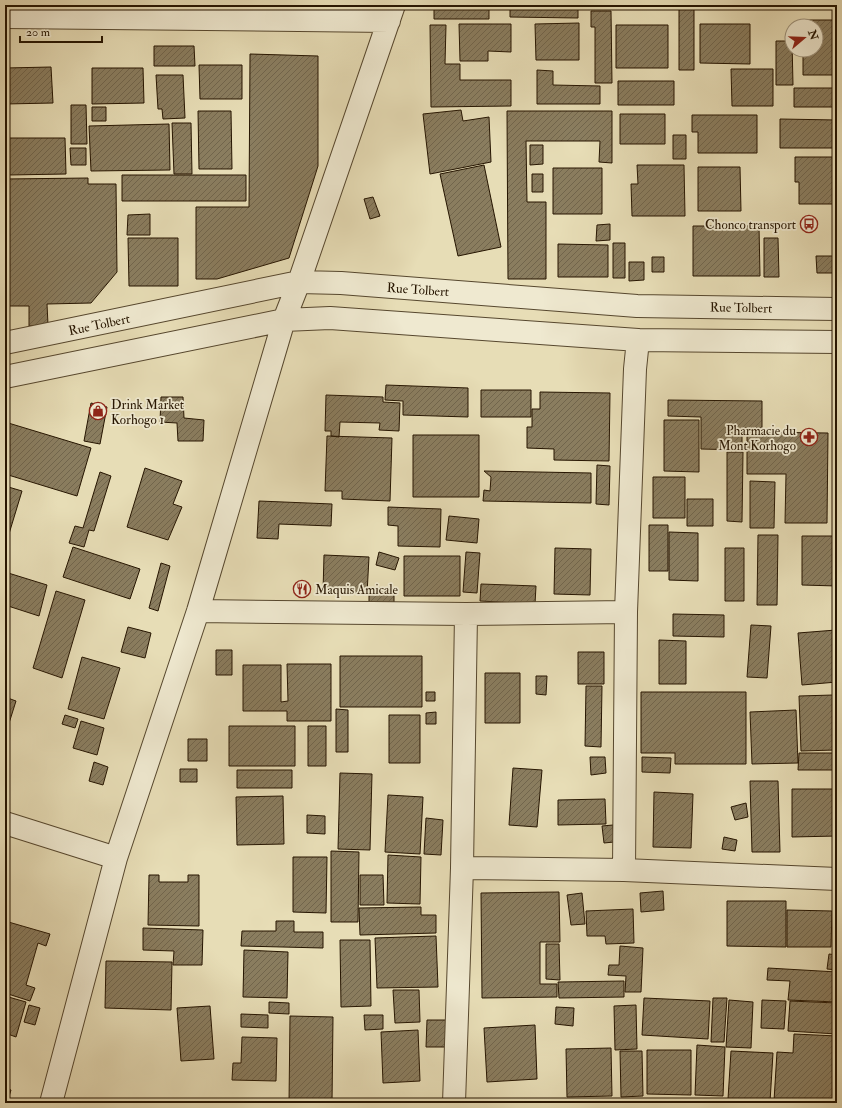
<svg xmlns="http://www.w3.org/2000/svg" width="842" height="1108" font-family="'IM FELL Double Pica',serif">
<defs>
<pattern id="building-hatch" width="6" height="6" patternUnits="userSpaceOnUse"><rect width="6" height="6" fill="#8a7d5f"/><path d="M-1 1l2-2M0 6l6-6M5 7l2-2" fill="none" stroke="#71654c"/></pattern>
</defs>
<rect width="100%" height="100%" fill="#e7ddb6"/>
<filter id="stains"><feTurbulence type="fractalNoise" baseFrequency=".005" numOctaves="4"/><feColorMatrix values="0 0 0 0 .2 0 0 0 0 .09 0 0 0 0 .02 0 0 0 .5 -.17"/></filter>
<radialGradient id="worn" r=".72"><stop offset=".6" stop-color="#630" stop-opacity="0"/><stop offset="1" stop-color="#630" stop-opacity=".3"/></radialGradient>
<path fill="url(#building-hatch)" stroke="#261501" d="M434,5H489V19H434Z
M510,5H578V18L510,17Z
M694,8V70H679V9Z
M591,11H611L612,83H595V27H591Z
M803,20H837V75H803V50H816V26H803Z
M579,23V60H536L535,24Z
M459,24H511V52L488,51V61H460Z
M700,24H750V64L700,63Z
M430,25H446L445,64H460V80H511V106L431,107Z
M616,25H668V68H616Z
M776,41H792L793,85H776Z
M154,46H194L195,66H154Z
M250,54L318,56V166L289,258L217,279H196V207H249Z
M199,65H242V99H200Z
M51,67L53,103L5,104V68Z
M92,68H143L144,103L92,104Z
M731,69H773V106H732Z
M537,70L553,71V85L600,86V104H537Z
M156,75H183L185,118L163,119L162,109H158Z
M618,81H674V105H618Z
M794,88H835V107H794Z
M71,105H86L87,144H71Z
M92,107H106V121H92Z
M461,110L463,121L489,117L491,162L430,174L423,114Z
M198,111H231L232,169H199Z
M507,111H612V163L599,162L600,141H526L527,202H546V279H508Z
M620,114H665V144H620Z
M692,115H757V153H698V132H692Z
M780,119L837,120V148H780Z
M172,123H191L192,174H174Z
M169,124L170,170L91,171L89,126Z
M673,135H686V159H673Z
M8,138H65L66,174L8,175Z
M530,145H543V164L530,165Z
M70,148H86V165H71Z
M795,157H837V204H799V182H795Z
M484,165L501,247L458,256L440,174Z
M637,165H684L685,216H632L631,184H638Z
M698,167H740L741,211H698Z
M553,168H602V214H553Z
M532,174H543V192H532Z
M122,175H246V201H122Z
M88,178V184H116L117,272L91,303L47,304L48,325L29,326V306H5V179Z
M373,197L380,216L370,219L364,199Z
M150,214V235H127L128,215Z
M610,224V240L596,241L597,225Z
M693,226H759L760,276H693Z
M128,238H178V286H129Z
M764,238H778L779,277H764Z
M613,243H625V278H613Z
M558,244L608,245V277H558Z
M816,256H837V273H817Z
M652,257H664V272H652Z
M629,262H644V280L629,281Z
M386,385L468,388V417L403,415V401L385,400Z
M481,390H531V417H481Z
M540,392L610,393L609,461L554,460V449L527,448V427H532V409H540Z
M326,395L383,397V402L400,403L399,431L379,430L380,423L340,422L339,437L331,436V431H325Z
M161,397H183L184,418L204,420L203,441H178L177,423L160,422Z
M668,400L762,401V428H742V450L701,449V417L668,416Z
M91,403L107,407L100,444L84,441Z
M664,420H699V472L664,471Z
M5,422L91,448L77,496L5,474Z
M747,432L828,433L827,523H785L786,474H747Z
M413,435H479V497H413Z
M327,436L392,438L390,501L342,499V491H325Z
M727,452H743L742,522L727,521Z
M597,465L610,466L609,505L596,504Z
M145,468L182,481L173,504L182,507L168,540L127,527Z
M484,471L591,473V503L483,501L484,490L490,491L491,477Z
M100,472L111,476L94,531L89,530L84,547L69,543L75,526L83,528Z
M653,477H685V518H653Z
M750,481L775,482L774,528H750Z
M5,486L22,491L5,547Z
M687,499H713V526H687Z
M259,501L332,504L331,526L279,524L278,539L257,538Z
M388,507L441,509L440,547L398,546V526L388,525Z
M449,516L479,519L477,543L446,540Z
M649,525H668V571H649Z
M669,532L698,533V581L669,580Z
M758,535H778L777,605H757Z
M802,536H837V586L802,585Z
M73,547L140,569L130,599L63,577Z
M555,548L591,549L590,595L554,594Z
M725,548H744V601H725Z
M379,552L399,558L395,570L376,565Z
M466,552L480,553L477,593L463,592Z
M324,555L369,557L367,594L323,592Z
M404,556H460V596H404Z
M161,563L170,566L158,611L149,608Z
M5,572L47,585L39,616L5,605Z
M481,584L536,586L535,604L480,601Z
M369,588H394V605H369Z
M56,591L85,600L62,678L33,668Z
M673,614L724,615V637L673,636Z
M751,625L771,626L767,678L747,677Z
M128,627L151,633L145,658L121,652Z
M836,630L837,682L802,685L798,633Z
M659,640L686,641V684H659Z
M216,650H232V675H216Z
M578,652H604V684H578Z
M340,656H422V707H340Z
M82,657L120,668L104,719L68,709Z
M287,664H331V721H287V711H243V665H281V702L288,701Z
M485,673H520V723H485Z
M536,676H547L546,695L536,694Z
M586,686H602L601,747L585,746Z
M426,692H435V701H426Z
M641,692H746V764H675V753H641Z
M833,695L835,750L801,751L799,696Z
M5,697L16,701L5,736Z
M336,709L348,710V752H336Z
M796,710L798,763L752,764L750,712Z
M436,712V724H426V713Z
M65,715L78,719L75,728L62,724Z
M389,715H420V763H389Z
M81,721L104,728L97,755L73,748Z
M229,726H295V766H229Z
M308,726H326V766H308Z
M188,739H207V761H188Z
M799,753H837V770H798Z
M590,757H605L606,773L591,775Z
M642,757L671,758L670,773L642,772Z
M94,762L108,767L103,785L89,781Z
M513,768L542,770L537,827L509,825Z
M180,769H197V782H180Z
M237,770H292V788H237Z
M340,773L372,774L370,850L338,849Z
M750,781H778L780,852H752Z
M792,789H837V836L792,837Z
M654,792L693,794L691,848L653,847Z
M388,795L423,797L420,854L385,852Z
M283,796L284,844L237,845L236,797Z
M605,799L606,824L558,825V800Z
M746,803L748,817L735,820L731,807Z
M307,815L325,816V834L307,833Z
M426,818L443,820L441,855L424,854Z
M613,825L614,842L604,843L602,826Z
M724,837L737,840L735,851L722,849Z
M331,851L359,852L358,922H331Z
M388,855L421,857L420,904L387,903Z
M293,857H327L326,913L293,912Z
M149,875H159V882H188V875H199V926L148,925Z
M360,875H383L384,905H360Z
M663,891L664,910L641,912L640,893Z
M559,892L560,942H540V984H557V997L482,998L481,893Z
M582,893L585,924L571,925L567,895Z
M727,901H786V947L727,946Z
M421,907V915H436V933L360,935L359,908Z
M633,909L634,943L606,944L605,936H587L586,911Z
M787,910L832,911L831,947H787Z
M5,921L50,934L46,946L38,943L26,985L35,988L30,1001L5,993Z
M276,921H294V932H323V948L241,946L242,931H276Z
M143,928L203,930L202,965H173L174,951L143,950Z
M436,936L438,987L377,988L375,938Z
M340,940H370L371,1006L341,1007Z
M546,944H559L560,980L546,979Z
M620,946L643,948L641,992H625L626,976L608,975L609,965H619Z
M244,950L288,952L287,998L243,997Z
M829,954L837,955V970L827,969Z
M106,961L172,962L171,1010L105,1008Z
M768,968L837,972V1002L788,1000L790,981L767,980Z
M624,981V997L559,998L558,982Z
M393,990H419L420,1022L395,1023Z
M5,996L26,1002L16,1037L5,1033Z
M644,998L710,1001L708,1039L642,1035Z
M713,998H727L724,1042H711Z
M729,1000L753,1002L751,1048L726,1047Z
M762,1000L786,1001L784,1029L761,1028Z
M790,1001L837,1003V1034L788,1031Z
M269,1002L289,1003V1014L269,1013Z
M29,1005L40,1008L35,1025L24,1022Z
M636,1005L637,1049L615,1050L614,1006Z
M210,1006L214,1059L181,1061L177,1008Z
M556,1007L574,1008L573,1026L555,1024Z
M241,1014L268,1015V1028L241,1027Z
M364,1015H383V1029L365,1030Z
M290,1016L333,1017L332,1103H289Z
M427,1020H446V1047H426Z
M535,1025L537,1079L487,1082L484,1028Z
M418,1030L420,1081L383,1083L381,1032Z
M794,1034L837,1036V1060H835L834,1091H837V1103L774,1101L777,1052L793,1053Z
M242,1037L277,1038L276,1081L232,1080L233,1063H241Z
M697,1045L725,1047L723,1096L695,1095Z
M611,1048L612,1096L567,1097L566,1049Z
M647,1050H691V1095L647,1094Z
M620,1051H642L643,1096L621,1097Z
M731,1051L773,1053L770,1102L728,1099Z
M5,1088L11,1090L7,1103H5Z"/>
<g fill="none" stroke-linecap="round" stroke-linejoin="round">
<defs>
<path id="minor" d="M5,17L389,21
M5,343L299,282L341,283L637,306L837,309
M5,377L284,320L330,318L638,340L837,342
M198,611L466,614L626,612
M5,823L116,858
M462,868L624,870L837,879
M624,870L626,612L635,369L638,340
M51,1103L116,858L198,611L284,320L299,282L394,5
M454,1103L462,868L466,614"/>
</defs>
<use href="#minor" stroke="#56472e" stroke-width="24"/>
<use href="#minor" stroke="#efe9d0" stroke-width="22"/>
</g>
<defs>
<symbol id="bus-ring" viewBox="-11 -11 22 22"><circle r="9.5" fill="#efe9d0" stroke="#8f2418" stroke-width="1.5"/><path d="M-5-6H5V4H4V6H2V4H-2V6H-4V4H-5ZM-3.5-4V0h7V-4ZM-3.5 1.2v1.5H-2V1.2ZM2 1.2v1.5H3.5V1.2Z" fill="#8f2418"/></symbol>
<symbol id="shop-ring" viewBox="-11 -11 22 22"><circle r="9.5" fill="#efe9d0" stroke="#8f2418" stroke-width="1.5"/><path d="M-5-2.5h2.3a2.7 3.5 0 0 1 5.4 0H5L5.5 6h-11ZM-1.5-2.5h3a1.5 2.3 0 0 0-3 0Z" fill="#8f2418"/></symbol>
<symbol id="pharmacy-ring" viewBox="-11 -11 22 22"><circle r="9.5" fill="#efe9d0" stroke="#8f2418" stroke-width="1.5"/><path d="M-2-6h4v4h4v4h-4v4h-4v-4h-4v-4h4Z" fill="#8f2418"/></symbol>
<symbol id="restaurant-ring" viewBox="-11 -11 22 22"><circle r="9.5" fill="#efe9d0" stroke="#8f2418" stroke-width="1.5"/><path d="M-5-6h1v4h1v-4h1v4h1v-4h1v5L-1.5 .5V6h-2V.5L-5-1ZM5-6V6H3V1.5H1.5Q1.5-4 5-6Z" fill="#8f2418"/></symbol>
</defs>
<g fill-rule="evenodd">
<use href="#bus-ring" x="799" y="214" width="20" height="20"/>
<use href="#shop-ring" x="88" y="401" width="20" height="20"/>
<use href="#pharmacy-ring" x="799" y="427" width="20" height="20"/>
<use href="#restaurant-ring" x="292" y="579" width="20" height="20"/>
</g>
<g text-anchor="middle" stroke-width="3.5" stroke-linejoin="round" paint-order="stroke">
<g font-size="13" fill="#261501" stroke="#efe9d0" text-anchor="end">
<text x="796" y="229">Chonco transport</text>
<text x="111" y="409" text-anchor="start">Drink Market<tspan x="111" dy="15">Korhogo 1</tspan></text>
<text x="796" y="435">Pharmacie du<tspan x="796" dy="15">Mont Korhogo</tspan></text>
<text x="315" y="594" text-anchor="start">Maquis Amicale</text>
</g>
<g font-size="13" fill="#261501" stroke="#efe9d0">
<text transform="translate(418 289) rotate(4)" y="5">Rue Tolbert</text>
<text transform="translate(741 307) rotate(1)" y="5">Rue Tolbert</text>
<text transform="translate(99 324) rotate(-12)" y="5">Rue Tolbert</text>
</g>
</g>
<rect width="842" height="1108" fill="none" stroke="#e7ddb6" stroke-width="20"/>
<rect x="6" y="6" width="830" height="1096" fill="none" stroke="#261501" stroke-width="2"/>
<rect x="10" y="10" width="822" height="1088" fill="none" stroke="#261501"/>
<g transform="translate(804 38) rotate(71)"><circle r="19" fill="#efe9d0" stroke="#9f947d"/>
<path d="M0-3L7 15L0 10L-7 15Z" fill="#8f2418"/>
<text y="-6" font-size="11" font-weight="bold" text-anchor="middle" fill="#261501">N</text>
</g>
<path d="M20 36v6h82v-6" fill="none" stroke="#261501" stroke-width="2"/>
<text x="26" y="36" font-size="12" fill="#261501" stroke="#efe9d0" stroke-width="3" paint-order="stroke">20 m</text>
<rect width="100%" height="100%" filter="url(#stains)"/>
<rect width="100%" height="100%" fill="url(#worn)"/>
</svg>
